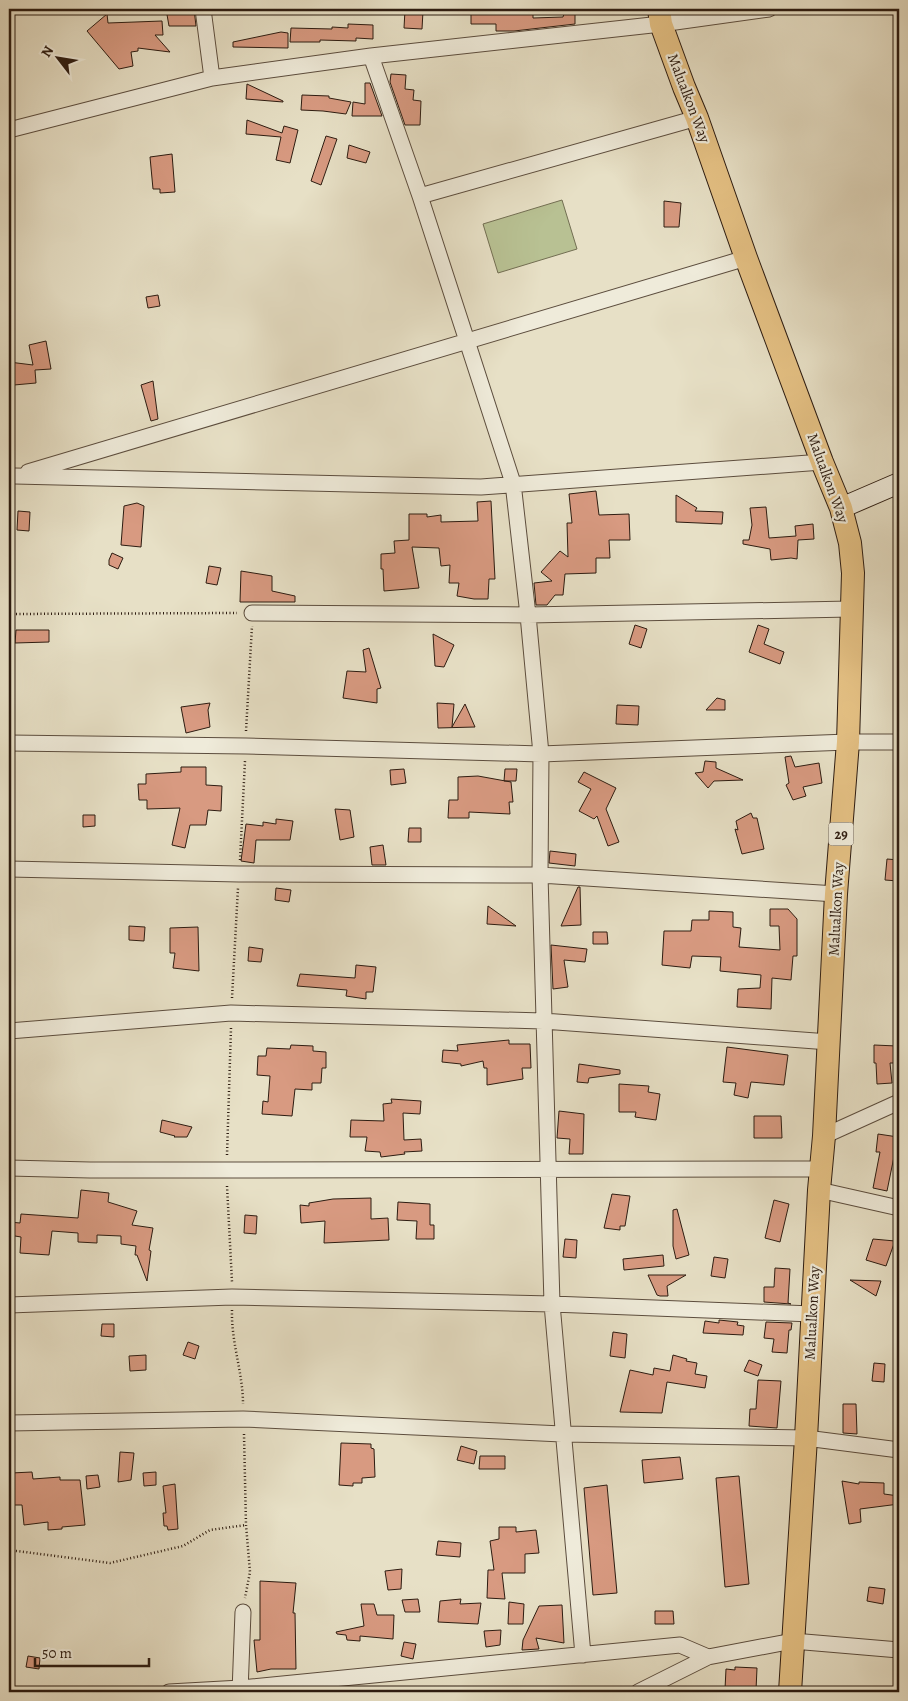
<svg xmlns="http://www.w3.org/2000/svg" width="908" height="1701" font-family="Alegreya,serif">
<rect width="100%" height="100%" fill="#e7e0c6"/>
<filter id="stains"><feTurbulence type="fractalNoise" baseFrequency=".004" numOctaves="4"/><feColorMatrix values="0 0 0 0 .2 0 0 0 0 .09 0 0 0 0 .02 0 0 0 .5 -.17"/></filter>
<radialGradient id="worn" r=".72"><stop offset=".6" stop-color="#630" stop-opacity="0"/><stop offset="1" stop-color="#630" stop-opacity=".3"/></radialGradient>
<path fill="#b8c193" stroke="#726e52" d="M562,200L577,249L498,273L483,224Z"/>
<path fill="#d89a81" stroke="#2d1c11" d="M166,9H194L196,26H169Z
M482,9H533V18L563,17L564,14H575V24L514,31H496V24H471V12H482Z
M405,10L423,11L422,29L404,28Z
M107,14L108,23L162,21L163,35H155L170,52L138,48V51L131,52L133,66L119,69L87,31Z
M348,24L373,25V39L356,38V41L320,40V42H290L291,28L332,29V27L348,28Z
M281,32L288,33V48L233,47V42Z
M391,74L406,75L405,89L414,90L413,100L421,101L420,125H405L390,82Z
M365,83H370L382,116H352L353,102L365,104Z
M247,84L283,101V102L246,99Z
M302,95L329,96V98L351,102L346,114L323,111L301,110Z
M247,120L282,133L284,126L298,130L290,163L276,160L281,137L246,134Z
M326,136L337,139L321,185L311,181Z
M349,145L370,152L366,163L347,158Z
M172,154L175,192L160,193V189H153L150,157Z
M664,201L681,203L679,227H664Z
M158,295L160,306L148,308L146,297Z
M46,341L51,369L35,370L36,383L14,385L9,371V362L33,365L29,345Z
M153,381L158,419L151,421L141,385Z
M596,491L599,515L629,514L630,540H609L610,558H596V573L565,574L563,595H555L547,605H536L534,583L552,581L541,572L560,551L568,557L567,523H572L569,494Z
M676,495L697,508L695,511L723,512L722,524L676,522Z
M491,501L495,579H489L488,599H474L457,596L459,583H449L450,565L441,566L439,548L412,547L419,588L384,591L383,569H381V554L395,553L394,541L409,540V514H427V517L441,515V522L478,521L477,502Z
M137,503L144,506L141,547L121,545L124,506Z
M766,507L769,538L796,536L795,526L813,524L814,539L798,540L797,559L791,558L771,560L770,549L743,544V540H749L752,525L750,508Z
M18,511L30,512L29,531L17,530Z
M112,553L123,558L118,569L109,565V560Z
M209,566L221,568L217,585L206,583Z
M241,571L272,576V591L295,596V602H240Z
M635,625L647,629L641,648L629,644Z
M758,625L769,629L764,644L784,652L780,664L749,652Z
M16,630H49V642L15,643Z
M433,634L454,645L444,667L435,666Z
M369,648L381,688L377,689V703L343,698L347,671L366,672L363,650Z
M717,698L725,700V710H706Z
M210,703L208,710L210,727L186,733L181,707Z
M437,703L454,704L452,727L465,704L475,727L438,728Z
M617,705L639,706L638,725L616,724Z
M791,756L795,767L819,763L822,783L803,787L806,796L793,800L786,785L789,783L785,757Z
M705,761L716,762V768L743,780L714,781L708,788L695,773L703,772Z
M181,767H206V785L222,786L221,811L208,810L206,825H190L185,848L172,845L180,808L147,809V800H139L138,784H146V774L181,772Z
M404,769L406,783L391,785L390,770Z
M505,769H517L516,781H504Z
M584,772L616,788L606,809L619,842L608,846L597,816L594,819L579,811L591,789L578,782Z
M478,776L511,782L513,802H509L510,814L469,812V818H448L449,800H458V777Z
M335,809L350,810L354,837L340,840Z
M751,813L753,818H757L764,849L742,854L735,829L738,830L736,821Z
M83,815H95V826L83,827Z
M276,819L293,821L290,840H256L254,863L241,861L246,824L263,826V822L276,824Z
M409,828H421V842H408Z
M383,845L386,865H372L370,847Z
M550,851L576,854L575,866L549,863Z
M887,859L899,860L898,881L885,880Z
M578,887H580L581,925L561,926Z
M276,888L291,890L289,902L275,900Z
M488,906L516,926L487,924Z
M770,909H788L797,919V956H793L791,980L772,978L771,1009L737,1007L738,989L760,988L761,975L720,971L721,957L692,956L690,968L662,965L664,931H691L692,920H709V911L733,912V927L741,928L739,947L780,950L779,926H770Z
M129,926L145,927L144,941L129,940Z
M198,927L199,971L173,968L175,953H170V928Z
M593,932H607L608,944H593Z
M551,945L587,949L585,962L564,960L568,987L553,989Z
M249,947L263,949L261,962L248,961Z
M356,965L376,967L373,992H366V999L346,996L347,990L297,986L300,974L355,978Z
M509,1040V1044H530L531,1068H522L523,1079L487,1085V1068H484L483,1061L461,1066V1064L442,1062L443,1050L458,1051L457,1045Z
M291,1045L313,1046V1051L326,1052V1068H322L321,1083H312V1090L295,1089L292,1116L262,1114L263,1101L268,1102L270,1076L257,1075L258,1056H266L267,1048L290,1049Z
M874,1045L897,1046L896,1063H890L892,1083L877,1084L876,1063H874Z
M727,1047L788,1055L784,1085L751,1082L748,1098L734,1095L736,1083L723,1082Z
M579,1064L620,1070V1074L589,1078L588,1083L577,1082Z
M619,1084L649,1086L648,1092L660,1094L656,1120L635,1117L636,1112H619Z
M391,1099L421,1101L420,1114L403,1113L404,1140L421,1139L422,1151L404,1152L405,1154L381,1157L380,1152L365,1151L367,1137H350L351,1120L384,1121L383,1104L392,1103Z
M559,1111L584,1114L583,1154H569L570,1139L557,1138Z
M754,1116H781L782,1138H754Z
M162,1120L192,1127L187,1137H174L175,1136L160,1132Z
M878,1134L898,1137L887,1191L873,1188L880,1152H876Z
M81,1190L109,1193L108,1202L137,1211L132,1225L153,1228L149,1250L151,1251L147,1281L137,1255H135L136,1246L121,1244V1236L97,1235V1243L78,1242V1233L52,1231L49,1255L20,1253L21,1237L9,1235V1222L20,1223L21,1214L78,1218Z
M612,1194L630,1196L625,1226H620V1230L604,1228Z
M371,1198V1219L388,1218L389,1240L324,1243L325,1221L301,1223L300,1205L309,1206V1203L333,1199Z
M774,1200L789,1204L780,1242L765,1238Z
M398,1202L430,1204V1225H434V1239H416L417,1221L397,1220Z
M677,1209L689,1255L676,1259L673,1246V1210Z
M245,1215L257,1216L256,1234L244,1233Z
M565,1239L577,1240L576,1258L563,1257Z
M873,1239L895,1241L886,1266L866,1260Z
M663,1255L664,1266L624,1270L623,1259Z
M714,1257L728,1259L725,1278L711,1276Z
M775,1268L790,1269L788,1303L791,1304L764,1302V1287H774Z
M648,1275H686L667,1286L668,1296H660L657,1295Z
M850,1280L881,1281L876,1296Z
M719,1320L738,1322L737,1325L744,1326L743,1335L703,1333L705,1321L719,1323Z
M766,1322L792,1323L791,1330H789L787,1353L772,1352L774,1339L764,1338Z
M102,1324H114V1337L101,1336Z
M613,1332L627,1334L625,1358L610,1356Z
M188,1342L199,1346L195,1359L183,1355Z
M146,1355V1370L130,1371L129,1356Z
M673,1355L687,1359L686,1361L697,1363L695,1374L707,1376L705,1388L667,1382L662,1413L620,1412L630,1370L653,1375L654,1368L670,1371Z
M749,1360L762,1365L758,1376L744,1371Z
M874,1363L885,1364L884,1382L872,1381Z
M758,1380L781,1381L777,1428L749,1426L750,1409H756Z
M843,1404H856L857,1434L843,1433Z
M341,1443L371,1444V1448L374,1449L375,1477L362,1478V1483H353V1486L339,1485Z
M461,1446L477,1451L474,1464L457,1460Z
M120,1452L134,1453L131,1480L118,1482Z
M480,1456H505V1469H479Z
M680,1457L683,1479L644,1483L642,1460Z
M32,1472L33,1479L60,1477V1480H80L85,1525L62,1527V1529L48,1530V1522L24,1525L22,1505H13L11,1473Z
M156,1472V1485L144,1486L143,1473Z
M98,1475L100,1487L87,1489L86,1476Z
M739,1476L749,1584L725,1587L716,1478Z
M842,1481L859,1484V1482L884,1483V1494L899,1496V1504L860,1509L861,1522L849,1524Z
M175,1484L178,1529L168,1530L167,1526H164L163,1513H166L163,1486Z
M607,1485L617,1593L593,1595L584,1488Z
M499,1527H516V1532L536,1530L539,1553L525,1554V1573H502L505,1599L487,1598L488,1570H494L490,1541L499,1539Z
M438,1541L461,1543L460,1557L436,1555Z
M402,1569L401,1589L388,1590L385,1571Z
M260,1581L296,1583L293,1613H295L296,1669H271L257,1672L254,1640H260Z
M869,1587L885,1589L883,1604L867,1601Z
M418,1599L420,1612H405L402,1600Z
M461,1599L460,1604L481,1603L478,1624L438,1622L440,1601Z
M509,1602L524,1604L523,1624H508Z
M361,1604H374L377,1615H394L393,1639L360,1636V1641L347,1640L346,1635L337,1634L336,1632L364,1626Z
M562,1605L564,1643L536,1638L539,1649L522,1650L523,1640L539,1606Z
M655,1611H673L674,1624H655Z
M501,1630L500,1645L486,1647L484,1631Z
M404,1642L416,1644L413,1659L401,1656Z
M28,1656L40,1658L39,1669L26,1667Z
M735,1667L757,1668L756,1690L725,1689L726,1669L735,1670Z"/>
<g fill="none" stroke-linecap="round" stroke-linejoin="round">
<defs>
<path id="street" d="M203,9L212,78
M371,56L420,196L513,483L528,615L541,754L540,875L552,1304L583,1655
M9,130L212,78L371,56L661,24L769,9
M420,196L697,118
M28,472L746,258
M15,476L481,487L822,462
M252,613L528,615L851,609
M9,743L246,746L541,754L848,742H899
M9,869L239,874L540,875L836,894
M9,1031L231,1013L543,1021L829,1042
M824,1136L899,1102
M9,1168L90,1170H226L821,1169
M819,1190L899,1208
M9,1305L232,1297L552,1304L812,1314
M9,1423L243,1419L562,1434L806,1438L899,1450
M169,1692L241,1688L680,1645L708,1657L793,1641L899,1650
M240,1692L243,1612
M638,1692L708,1657"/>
<path id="secondary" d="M841,508L899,483"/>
<path id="primary" d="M659,9L661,24L684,87L697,118L746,258L822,462L841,508L850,543L853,573L848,742L836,894L824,1136L819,1190L806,1438L790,1692"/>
</defs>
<use href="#street" stroke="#5c4d3e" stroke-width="17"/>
<use href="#secondary" stroke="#2d1c11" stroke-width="22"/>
<use href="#primary" stroke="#2d1c11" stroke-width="24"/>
<path stroke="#2d1c11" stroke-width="2.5" stroke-dasharray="1 2.5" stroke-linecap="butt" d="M9,614L237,613
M246,731L252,626
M240,860L245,761
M232,998L238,888
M227,1155L231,1028
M227,1186L232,1282
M232,1310C231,1342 243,1373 243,1404
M244,1434L246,1525L250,1572L245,1598
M9,1550L110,1563L183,1546L210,1530L246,1525"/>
<use href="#street" stroke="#efebda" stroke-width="15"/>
<use href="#secondary" stroke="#efebda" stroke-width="20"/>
<use href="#primary" stroke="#e4c083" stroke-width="22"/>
</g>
<g text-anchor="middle" stroke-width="4.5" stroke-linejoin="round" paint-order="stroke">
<rect fill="#efebda" stroke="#675a4d" stroke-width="1" x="828.5" y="822.5" width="25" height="23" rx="4"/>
<g font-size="14" font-weight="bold" fill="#2d1c11">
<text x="841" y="839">29</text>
</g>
<g font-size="15" fill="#2d1c11" stroke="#efebda">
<text transform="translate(689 98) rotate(69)" y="5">Malualkon Way</text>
<text transform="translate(828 478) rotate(70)" y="5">Malualkon Way</text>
<text transform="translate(836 909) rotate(-87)" y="5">Malualkon Way</text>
<text transform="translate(812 1313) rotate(-87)" y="5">Malualkon Way</text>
</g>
</g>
<rect width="908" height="1701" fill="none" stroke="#e7e0c6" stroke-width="30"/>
<rect x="10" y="10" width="888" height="1681" fill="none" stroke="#2d1c11" stroke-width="2.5"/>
<rect x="15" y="15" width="878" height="1671" fill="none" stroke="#2d1c11"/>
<g transform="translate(58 58) rotate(301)" stroke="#efebda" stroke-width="4" paint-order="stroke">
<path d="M0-4L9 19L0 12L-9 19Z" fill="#2d1c11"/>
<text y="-8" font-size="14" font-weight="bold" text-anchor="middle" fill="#2d1c11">N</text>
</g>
<path d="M35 1658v8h114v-8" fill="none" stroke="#2d1c11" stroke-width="2.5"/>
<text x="42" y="1658" font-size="15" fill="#2d1c11" stroke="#efebda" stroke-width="4" paint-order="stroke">50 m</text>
<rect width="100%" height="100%" filter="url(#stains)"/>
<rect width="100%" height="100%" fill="url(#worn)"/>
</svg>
